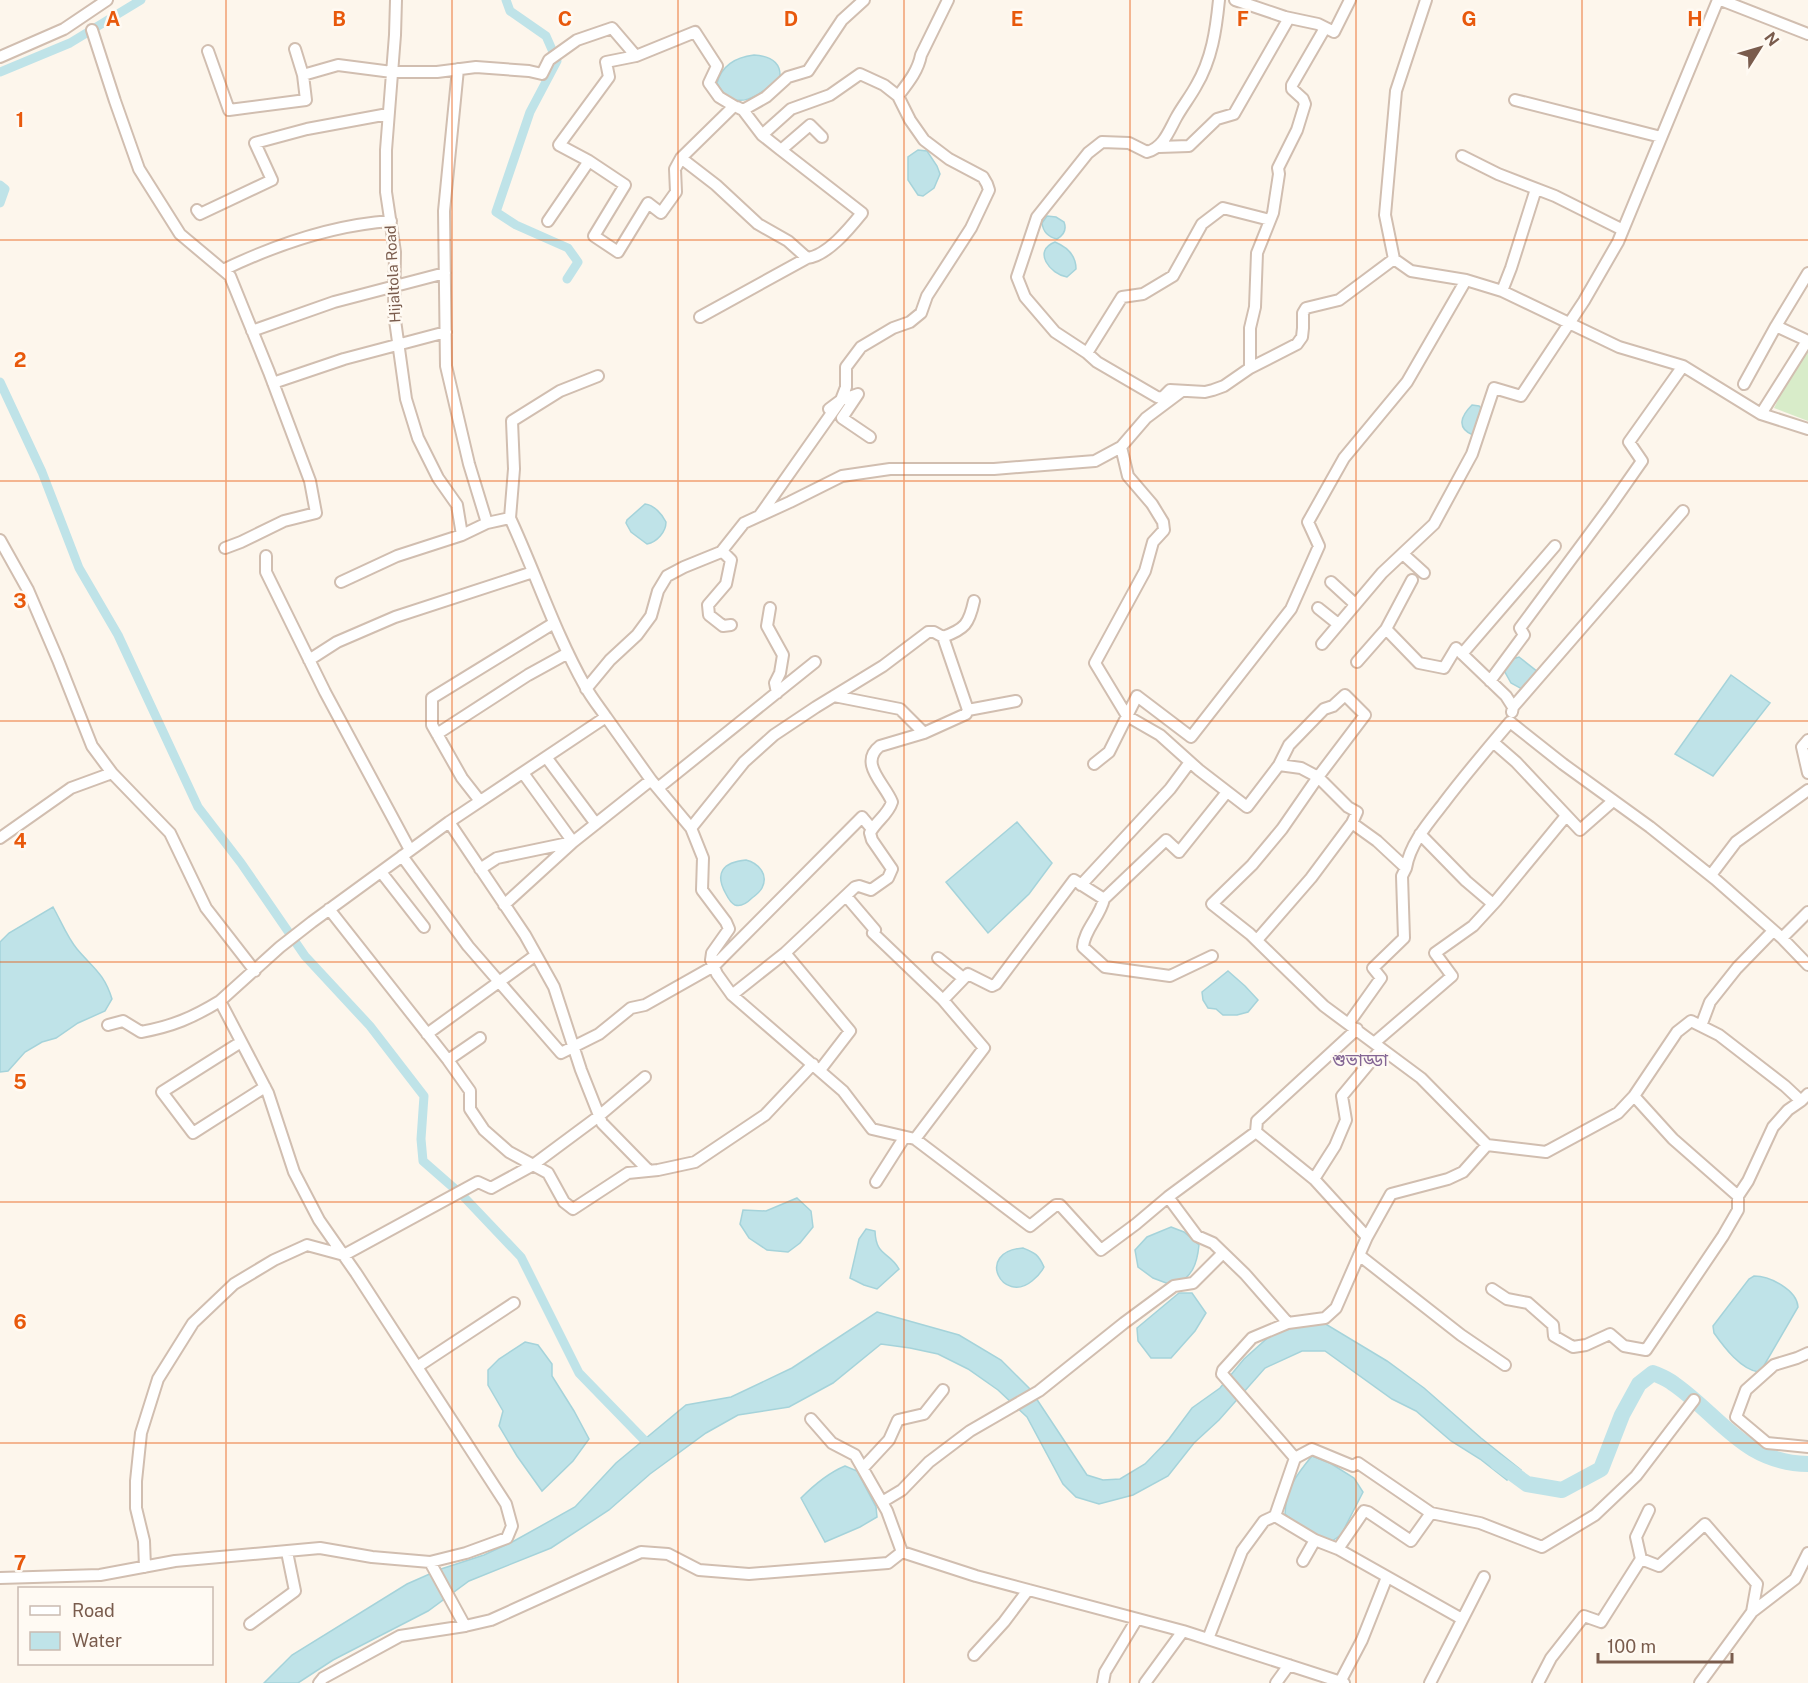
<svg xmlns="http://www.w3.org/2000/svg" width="1808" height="1683" font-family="'Public Sans','Noto Sans Bengali',sans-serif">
<rect width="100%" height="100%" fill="#fdf6ec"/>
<path fill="#d8ecc9" d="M1807,341H1808V421L1774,408Z"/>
<path fill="#bfe3e8" stroke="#a5d3da" stroke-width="1.5" d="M754,55C768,56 781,61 780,77C761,95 734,116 717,83C722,65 737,57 754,55Z
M918,150L927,151L937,166L940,174L934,188L923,196L918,195L908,180V157Z
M1047,216L1056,217L1064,222C1067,230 1064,235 1057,239C1048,237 1043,231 1042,223Z
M1055,242C1067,247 1076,255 1076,269L1067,277C1050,274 1032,251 1055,242Z
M1472,405L1479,406L1483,410L1473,435C1456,428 1461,416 1472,405Z
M645,504C654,505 662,514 666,522C666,532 657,542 647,544L631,532L626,523L627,520Z
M1519,657L1543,676L1531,694L1511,683L1501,665L1509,660Z
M1731,675L1770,703L1713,776L1675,754Z
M1017,822L1052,863L1029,894L988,933L946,882Z
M746,860C758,863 769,874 762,888C760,892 756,895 752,898C748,902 741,907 735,905C731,903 728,898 726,894C714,873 723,862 746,860Z
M53,907C61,921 67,937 77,949C93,968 104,973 112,999L105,1011L78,1023L56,1038L42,1042L25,1052L8,1071L0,1072V942L9,933Z
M1228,971L1245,986L1258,1000L1248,1012L1237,1015H1223L1216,1009L1208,1008L1203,1000L1202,992Z
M797,1198L811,1211L813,1227L800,1243L788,1252L767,1250L749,1238L740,1224L743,1210L766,1211Z
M1171,1227L1184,1232L1199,1245C1197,1265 1192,1277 1174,1286L1153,1278L1138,1267L1135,1250L1147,1237Z
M866,1229L875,1231C876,1257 889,1251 899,1269L877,1289L864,1285L850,1278L859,1239Z
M1023,1248C1035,1253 1038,1254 1044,1267C1041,1273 1037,1277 1032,1281C1003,1305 974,1252 1023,1248Z
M1754,1276C1770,1276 1797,1290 1798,1307L1762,1369L1759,1372C1741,1370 1724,1347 1714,1333L1713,1326L1749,1279Z
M1179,1293H1192L1206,1313L1195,1331L1171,1358H1151L1138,1341L1137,1328Z
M877,1312L959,1335L1001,1360L1030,1389L1087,1475L1103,1480L1120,1479L1145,1464L1169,1439L1192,1408L1220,1388L1244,1359L1272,1334L1295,1324L1324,1323L1387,1361L1424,1388L1481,1438L1521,1470L1507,1480L1480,1459L1451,1441L1416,1411L1392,1399L1325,1351H1302L1265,1368L1219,1420L1194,1443L1168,1476L1133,1495L1099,1504L1076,1497L1063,1484L1027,1417L998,1390L968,1369L938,1354L910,1348L881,1344L833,1383L789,1407L738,1415L706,1433L650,1474L609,1510L551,1548L469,1581L428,1611L333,1660L298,1683H264L292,1655L407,1584L441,1569L484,1555L514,1541L575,1507L616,1463L686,1405L731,1397L792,1368Z
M525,1342L538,1345L552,1364V1376L574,1411L589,1439L573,1461L542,1491L517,1456L499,1426L503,1411L488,1385V1370L499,1359Z
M1312,1456L1330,1463L1354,1478L1363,1492L1341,1535L1332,1541L1307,1531L1285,1514C1286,1489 1296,1475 1312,1456Z
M845,1466L857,1471L876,1507L877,1517L860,1527L825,1542L801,1498C814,1485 828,1473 845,1466Z"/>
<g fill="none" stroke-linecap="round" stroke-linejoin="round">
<path stroke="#bfe3e8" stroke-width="9" d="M506,0L510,11L546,36L557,61L530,112L496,212L516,225L568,248L578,262L567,279
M0,72L70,43L141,0
M0,185L5,189L0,203
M0,382L42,472L79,568L118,635L198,807L241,863L305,956L370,1026L424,1096L421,1139L423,1161L463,1196L521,1257L579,1373L650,1446"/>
<path stroke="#bfe3e8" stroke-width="16" d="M1497,1462L1527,1484L1562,1490L1601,1469L1622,1415L1639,1384L1653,1373C1660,1376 1668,1379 1674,1384C1721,1417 1744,1463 1808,1464"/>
<defs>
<path id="minor" d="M396,0L395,35L386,150V192L395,252L394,313L406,399L418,438L438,478L457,505L462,535
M1219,0C1216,30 1212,59 1196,86C1190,97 1182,107 1176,118C1169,131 1163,148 1147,152L1129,143L1102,142L1088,153L1037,217L1017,277L1025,297L1055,332L1087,353L1097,362L1157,397L1162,398L1170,390L1205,392L1213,390L1224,386L1250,368L1297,344L1302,337L1303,328V313L1306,308L1339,300L1394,259L1411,271L1466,280L1502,291L1619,347L1683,366L1761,414
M1235,0L1285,17L1318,24L1334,32L1350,0
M1721,0L1808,34
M92,30L115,101L139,169L180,234L230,276L269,372L310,481L316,513L284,521L241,542L225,548
M295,49L303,75L338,65L392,72H437L476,67L529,71L542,74L549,60L577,40L612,28L636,56L606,62L609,77L559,145L589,161L625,185L594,236L618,252L648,203L661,213L676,192L675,169L681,158L734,106L719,97L709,83L717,66L695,32L636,56
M208,51L229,110L306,100L303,75
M0,57L64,29L107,0
M458,69L444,211L446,366L469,464L487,523
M898,96C908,83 918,71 921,55L948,0
M1515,100L1661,137
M737,107L743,110L762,135L781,150L810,125L822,137
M743,110L766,97L788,77L808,71L842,20L864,0
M762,135L791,109L830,95L860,74L884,85L898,96L910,120L924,140L949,159L983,177L987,184L989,190L971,228L927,296L921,313L910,322L893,328L861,347L846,367V387L841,400L829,409
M1159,147L1189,146L1217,119L1234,114L1289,18
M1462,156L1498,174L1555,196L1623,230
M681,158L716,185L758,224L788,241L807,258C827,256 849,229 862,213L781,150
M197,210L200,214L272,180L255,143L307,129L388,114
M548,221L589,161
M1394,259L1385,215L1396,91L1426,0
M223,270C275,245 332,225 391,221
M1808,273L1776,326L1808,341
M1502,291L1511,268L1536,189
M700,317L807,258
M252,331L334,302L445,273
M1807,341L1761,414L1808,429
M1087,353L1122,297L1143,294L1173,276L1202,224L1223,208L1270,220
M1250,368V328L1255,307L1257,253L1273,213L1279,174L1278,168L1297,130L1305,104L1303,99L1292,89V85L1325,28
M273,383L344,359L446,332
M1744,384L1776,326
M1121,447L1128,476L1152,504L1163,522L1164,530L1153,542L1145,571L1095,663L1127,716L1160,735L1199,770L1247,807L1279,765L1301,768L1318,777L1365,715L1345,695L1333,706L1324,709L1289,745L1279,765
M760,515L841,400L858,394L842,418L870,437
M510,518L514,469L512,421L560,391L598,376
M0,540L28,590L58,660L92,746L112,773L170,833L206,908L255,971
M721,552L744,523L790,502L842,476L890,469H994L1095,461L1121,447L1146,418L1182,391
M1403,554L1424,573
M266,556V572L325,692L410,850
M341,582L397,556L462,535L487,523L510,518C536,574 555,633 585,686C591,697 599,707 606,717
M1331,582L1355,604
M770,608L767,626L783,655L780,673L775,683L777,693
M1318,608L1338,624
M1386,629L1419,663L1444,668L1456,648L1506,696L1513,707L1512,712
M943,637L968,710
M1322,644L1382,573L1434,524L1472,454L1494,388L1521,396L1584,301L1618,242L1718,0
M1462,654L1555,546
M309,660L337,642L395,617L533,572
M1357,662L1386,629L1412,580
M1490,681L1524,635L1520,628L1609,508L1642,461L1629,442L1683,366
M586,689L610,660L637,635L651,616L658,591L667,576L684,567L721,552L724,553L731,560L726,584L708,605L709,615L723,626L731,625
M834,696L900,709L924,733
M1513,707L1683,511
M437,734L528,675L568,653
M1808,740L1802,747L1808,773
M1493,742L1516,762L1580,830L1613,801
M546,757L596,824
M1094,764L1109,752L1137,696L1191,737L1291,609L1319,546L1308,522L1344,458L1407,382L1466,280
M658,788L815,662
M480,801L462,778L432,725V698L554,623
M449,822L525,935L554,987L581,1070L602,1123L649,1171
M691,828L744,762L774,735L816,707L883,666L928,632H934L943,637C965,629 969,624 974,601
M1420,834L1466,881L1493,904
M0,838L71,788L112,773
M402,856L468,946L561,1053L599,1034L631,1008L645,1005L714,966L862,817L872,829
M480,869L497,858L573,842L651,780
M381,872L424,927
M1711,875L1736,842L1808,790
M1081,885L1170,789L1190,762
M846,896L875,930L873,933L943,1000L984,1048L915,1139
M1104,899C1100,917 1084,930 1083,947L1105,967L1170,976L1212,956
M504,905L573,842L523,773
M329,909L448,1060L480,1038
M1782,938L1808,912
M1257,940L1311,878L1352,823
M785,953L850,1031L820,1070
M938,958L963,978
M732,995L785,953L855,887L859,886L871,890L888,878L892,869L872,840L870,833C876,821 888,815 892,802C885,784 858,763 880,746L924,733L966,714L968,710L1016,701
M943,1000L968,974L992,986L996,984L1074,880L1104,899L1166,840L1179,852L1227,792
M1349,1023L1381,978L1373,968L1404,938L1402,876L1406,868
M108,1025L123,1021L141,1032C173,1026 192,1018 220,1001
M1701,1026L1710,1002L1737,968L1773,931
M427,1034L536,955
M241,1042L162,1092L193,1133L265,1087
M1374,1043L1452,976L1435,953L1473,926L1496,901L1566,816
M448,1060L470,1091V1109L484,1130L509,1152L548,1173L564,1202L573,1209L628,1173L658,1170L695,1162L765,1115L813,1064
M1634,1096L1673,1139L1738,1196
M1256,1132L1257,1121L1357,1029
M1487,1145L1421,1078L1324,1006L1250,934L1212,904L1252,865L1282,829L1318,777L1348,807L1357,812L1352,823L1377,841L1406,868C1410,844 1428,823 1443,804C1464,776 1487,749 1510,722L1563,764L1650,827L1715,879L1782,938L1808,965
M1314,1179L1335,1146L1346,1120L1342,1096L1381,1049
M876,1182L904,1138
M1168,1197L1197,1236L1213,1243L1245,1274L1288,1323
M1359,1255L1461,1335L1505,1365
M1492,1289L1507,1299L1528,1303L1553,1325L1554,1336L1573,1347L1586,1345L1610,1334L1624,1346L1646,1350L1723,1236L1738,1210V1196L1748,1181L1773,1127L1788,1110L1801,1101
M1808,1353L1797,1358L1774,1365L1746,1390L1736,1417L1767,1443L1808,1447
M417,1367L514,1303
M811,1419L832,1443L855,1455L887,1511L902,1552
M1295,1458L1222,1374L1223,1370L1252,1338L1288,1323L1325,1318L1336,1308L1367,1237L1391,1194L1448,1179L1463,1172L1487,1145L1546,1152L1618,1113L1634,1096L1677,1032L1691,1021L1719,1035L1785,1086L1801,1101L1808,1094
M863,1468L889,1440L898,1420L924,1414L943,1390
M882,1502L902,1490L929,1462L970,1431L1039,1391L1124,1323L1174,1286L1193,1283L1223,1253
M1275,1516L1315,1540L1338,1549L1364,1511L1368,1512L1411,1541L1431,1513
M1338,1549L1462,1619
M1641,1559L1636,1537L1649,1510
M1303,1561L1315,1540
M430,1562L465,1626
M145,1567L144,1541L136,1508V1481L141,1433L158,1379L193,1323L234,1284L274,1260L307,1245L344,1255L478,1182L491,1188L533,1165L599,1116L645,1077
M0,1578L100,1575L175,1561L320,1548L372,1557L430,1562L466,1553L507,1538L512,1526L506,1504L356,1273L319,1220L294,1172L268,1093L220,1001L280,947L312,922L449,822L606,717L651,780L691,828L703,858L702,890L726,922L729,929L712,953L711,960L717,974L732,995L843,1091L872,1129L915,1139L1030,1226L1056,1205H1060L1101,1250L1136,1224L1168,1197L1256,1132L1314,1179L1367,1237
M250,1624L295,1591L287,1552
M1208,1639L1242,1551L1264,1521L1275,1516L1295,1458L1312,1449L1353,1466L1358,1463L1431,1513L1480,1523L1542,1547L1595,1515L1636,1476L1694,1400
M974,1655L1004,1622L1028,1590
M1340,1682L1362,1640L1387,1577
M319,1683L323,1678L400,1636L465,1626L491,1620L641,1552L668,1554L699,1570L749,1574L888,1563L902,1552L976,1576L1183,1631L1344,1683
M1103,1683L1105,1672L1137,1619
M1145,1683L1183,1631
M1276,1683L1289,1665
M1430,1683L1484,1577
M1538,1683L1551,1658L1584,1616L1601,1622L1641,1559L1659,1566L1705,1524L1757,1584L1752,1612
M1700,1683L1752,1612L1795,1579L1808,1553"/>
</defs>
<use href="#minor" stroke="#d1beb0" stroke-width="14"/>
<use href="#minor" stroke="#fff" stroke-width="10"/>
</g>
<path fill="none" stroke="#e8590c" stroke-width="1.5" stroke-opacity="0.55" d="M226,0V1683M452,0V1683M678,0V1683M904,0V1683M1130,0V1683M1356,0V1683M1582,0V1683M0,240H1808M0,481H1808M0,721H1808M0,962H1808M0,1202H1808M0,1443H1808"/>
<g text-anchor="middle" stroke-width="5" stroke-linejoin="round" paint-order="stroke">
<g font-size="15" fill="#7a5c4d" stroke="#fffaf3">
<text transform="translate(393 274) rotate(-93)" y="5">Hijaltola Road</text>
</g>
<g font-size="18" fill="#846695" stroke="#fffaf3">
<text x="1360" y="1066">শুভাড্ডা</text>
</g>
</g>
<g font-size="20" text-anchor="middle" font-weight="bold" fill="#e8590c" stroke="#fffaf3" stroke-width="5" stroke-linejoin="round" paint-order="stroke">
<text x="113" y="26">A</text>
<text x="339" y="26">B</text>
<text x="565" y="26">C</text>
<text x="791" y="26">D</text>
<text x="1017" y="26">E</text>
<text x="1243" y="26">F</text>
<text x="1469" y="26">G</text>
<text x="1695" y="26">H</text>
<text x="20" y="127">1</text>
<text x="20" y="367">2</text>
<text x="20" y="608">3</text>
<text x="20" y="848">4</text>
<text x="20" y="1089">5</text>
<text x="20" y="1329">6</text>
<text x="20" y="1570">7</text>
</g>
<rect x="18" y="1587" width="195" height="78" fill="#fffaf3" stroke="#cabbb1" stroke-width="1.5"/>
<rect x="30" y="1606" width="30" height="9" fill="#ffffff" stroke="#cabbb1" stroke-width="1.5"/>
<text x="72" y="1617" font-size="18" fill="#7a5c4d">Road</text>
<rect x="30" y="1632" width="30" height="18" fill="#bfe3e8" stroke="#cabbb1" stroke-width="1.5"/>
<text x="72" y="1647" font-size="18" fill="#7a5c4d">Water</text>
<g transform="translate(1760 48) rotate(53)" stroke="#fffaf3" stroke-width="4.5" paint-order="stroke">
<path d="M0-4.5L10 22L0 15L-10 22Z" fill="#7a5c4d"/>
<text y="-9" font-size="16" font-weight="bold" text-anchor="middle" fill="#7a5c4d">N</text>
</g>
<path d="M1598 1653v9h134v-9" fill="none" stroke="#7a5c4d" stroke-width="3"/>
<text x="1607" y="1653" font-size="18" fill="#7a5c4d" stroke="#fffaf3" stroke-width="4.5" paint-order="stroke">100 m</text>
</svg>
